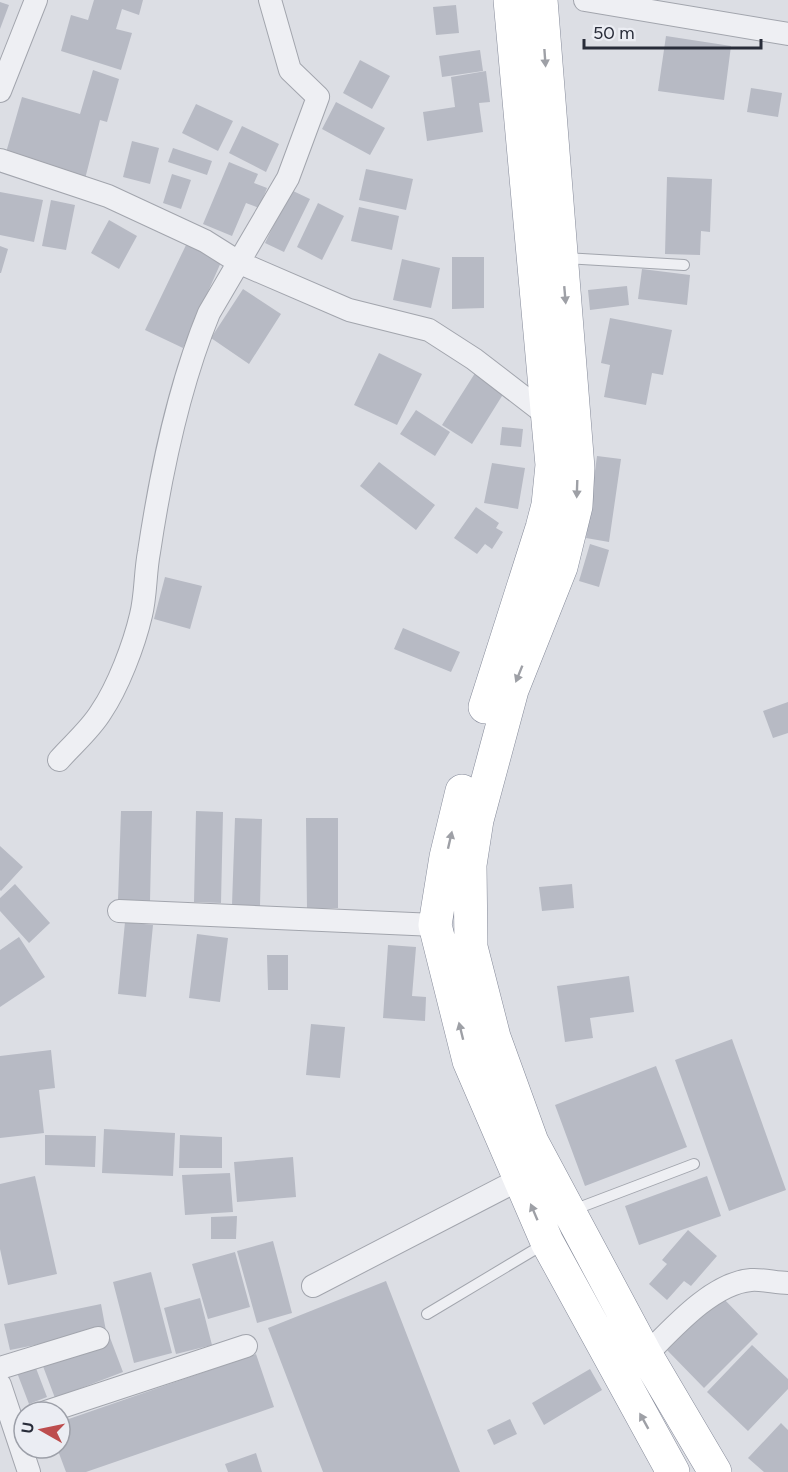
<svg xmlns="http://www.w3.org/2000/svg" width="788" height="1472" font-family="Figtree,sans-serif">
<rect width="100%" height="100%" fill="#dcdee4"/>
<path fill="#b7bac4" d="M94,0H143L139,15L122,9L116,29L132,33L121,70L61,51L71,15L88,20Z
M0,2L9,5L0,29Z
M456,5L459,33L436,35L433,7Z
M666,36L731,46L724,100L658,91Z
M480,50L483,71L442,77L439,56Z
M360,60L390,76L372,109L343,93Z
M93,70L119,79L107,122L100,120L85,179L5,156L22,97L80,114Z
M486,71L490,102L479,103L483,132L427,141L423,112L455,107L451,77Z
M751,88L782,93L778,117L747,112Z
M336,102L385,128L370,155L322,129Z
M196,104L233,121L218,151L182,133Z
M242,126L279,144L266,172L229,153Z
M132,141L159,148L150,184L123,177Z
M173,148L212,161L207,175L168,162Z
M229,162L258,174L254,183L267,188L259,208L246,203L232,236L203,224Z
M366,169L413,179L406,210L359,200Z
M172,174L191,180L181,209L163,203Z
M667,177L712,179L710,232L701,231L700,255L665,254Z
M291,190L310,199L284,252L265,243Z
M0,192L43,200L34,242L0,235Z
M51,200L75,205L66,250L42,246Z
M318,203L344,216L322,260L297,247Z
M359,207L399,216L392,250L351,241Z
M109,220L137,236L119,269L91,253Z
M187,243L222,260L183,348L145,330Z
M0,246L8,249L1,273H0Z
M452,257H484V308L452,309Z
M402,259L440,268L431,308L393,300Z
M642,269L690,275L687,305L638,299Z
M627,286L629,305L590,310L588,290Z
M243,289L281,314L249,364L211,338Z
M610,318L672,330L663,375L652,373L646,405L604,397L610,365L601,363Z
M379,353L422,374L397,425L354,405Z
M477,370L507,388L472,444L442,425Z
M416,410L450,432L435,456L400,434Z
M502,427L523,429L521,447L500,445Z
M597,456L621,459L609,542L586,538Z
M379,462L435,505L416,530L360,486Z
M492,463L525,468L518,509L484,503Z
M476,507L499,523L496,528L503,532L492,549L485,544L477,554L454,538Z
M590,544L609,550L599,587L579,581Z
M165,577L202,586L190,629L154,619Z
M403,628L460,652L451,672L394,649Z
M788,702V733L773,738L763,711Z
M121,811H152L150,901L118,900Z
M196,811L223,812L221,903L194,902Z
M235,818L262,819L260,906L232,905Z
M306,818H338V908L307,909Z
M0,846L23,867L1,891L0,890Z
M15,884L50,923L29,943L0,911V898Z
M572,884L574,908L542,911L539,887Z
M125,922L153,925L146,997L118,994Z
M197,934L228,938L220,1002L189,998Z
M19,937L45,977L0,1007V950Z
M388,945L416,947L412,996L426,997L425,1021L383,1018Z
M267,955H288V990H268Z
M629,976L634,1012L590,1018L593,1038L565,1042L557,986Z
M311,1024L345,1027L340,1078L306,1075Z
M732,1039L786,1190L729,1211L675,1060Z
M51,1050L55,1088L39,1090L44,1133L0,1138V1056Z
M656,1066L687,1147L585,1186L555,1105Z
M104,1129L175,1133L173,1176L102,1173Z
M45,1135L96,1136L95,1167L45,1165Z
M180,1135L222,1137V1168H179Z
M293,1157L296,1197L237,1202L234,1162Z
M230,1173L233,1212L185,1215L182,1175Z
M35,1176L57,1274L8,1285L0,1249V1184Z
M707,1176L721,1216L639,1245L625,1206Z
M237,1216L236,1239H211V1217Z
M688,1230L717,1256L691,1286L684,1281L667,1300L649,1284L667,1264L662,1260Z
M273,1241L292,1313L257,1323L237,1251Z
M235,1252L250,1307L208,1319L192,1264Z
M151,1272L172,1353L134,1363L113,1282Z
M386,1281L460,1472H323L268,1328Z
M721,1296L758,1334L704,1388L667,1350Z
M200,1298L212,1345L176,1354L164,1308Z
M101,1304L106,1331L10,1350L4,1324Z
M109,1335L123,1372L55,1398L41,1361Z
M752,1345L788,1379V1389L748,1431L707,1392Z
M256,1354L274,1407L86,1472H66L57,1448H60V1422Z
M34,1363L47,1397L29,1404L16,1370Z
M590,1369L602,1390L544,1425L532,1403Z
M510,1419L517,1434L494,1445L487,1430Z
M781,1423L788,1430V1472H764L748,1458Z
M256,1453L262,1472H228L225,1464Z"/>
<g fill="none" stroke-linecap="round" stroke-linejoin="round">
<defs>
<path id="lane" d="M565,258L684,265
M573,1210L694,1164
M427,1314L544,1244"/>
<path id="street" d="M585,0L788,34
M0,91L36,0
M0,160L108,196L205,241L240,263L349,310L429,330L474,359L548,416
M59,760C72,745 90,730 101,712C118,687 134,645 141,615C146,595 145,573 149,552C161,472 178,388 209,313L288,178L318,97L290,70L270,0
M119,911L435,925
M313,1286L520,1179
M646,1355C672,1329 712,1283 751,1280C763,1279 776,1283 788,1283
M0,1368L98,1338
M0,1385L29,1472
M46,1412L246,1346"/>
<path id="highway" d="M541,0L578,468L576,506L561,567L512,690L477,820L470,865L471,947L494,1037L532,1142L646,1355L715,1472
M485,707L542,528L548,505L552,465L510,0
M462,791L446,857L435,925L469,1061L547,1242L673,1472"/>
</defs>
<use href="#lane" stroke="#a2a5ad" stroke-width="12"/>
<use href="#street" stroke="#a2a5ad" stroke-width="24"/>
<use href="#highway" stroke="#858a99" stroke-width="34"/>
<use href="#lane" stroke="#eeeff3" stroke-width="10"/>
<use href="#street" stroke="#eeeff3" stroke-width="22"/>
<use href="#highway" stroke="#fff" stroke-width="33"/>
</g>
<defs><path id="oneway-solid" d="M-6-.8H1V-3.2L6.5 0L1 3.2V.8H-6Z" transform="scale(1.5)"/></defs>
<g fill="#9ea0a6">
<use href="#oneway-solid" transform="translate(545 58) rotate(86)"/>
<use href="#oneway-solid" transform="translate(565 295) rotate(85)"/>
<use href="#oneway-solid" transform="translate(577 489) rotate(92)"/>
<use href="#oneway-solid" transform="translate(519 674) rotate(112)"/>
<use href="#oneway-solid" transform="translate(450 840) rotate(-77)"/>
<use href="#oneway-solid" transform="translate(461 1031) rotate(-104)"/>
<use href="#oneway-solid" transform="translate(534 1212) rotate(-113)"/>
<use href="#oneway-solid" transform="translate(644 1421) rotate(-119)"/>
</g>
<g transform="translate(42 1430) rotate(279)"><circle r="28" fill="#ebedf3" stroke="#9da0a9" stroke-width="1.5"/>
<path d="M0-4.5L10 22L0 15L-10 22Z" fill="#bd4d4e"/>
<text y="-9" font-size="16" font-weight="bold" text-anchor="middle" fill="#282c39">U</text>
</g>
<path d="M584 39v9h177v-9" fill="none" stroke="#282c39" stroke-width="3"/>
<text x="593" y="39" font-size="18" fill="#282c39" stroke="#ebedf3" stroke-width="4.5" paint-order="stroke">50 m</text>
</svg>
